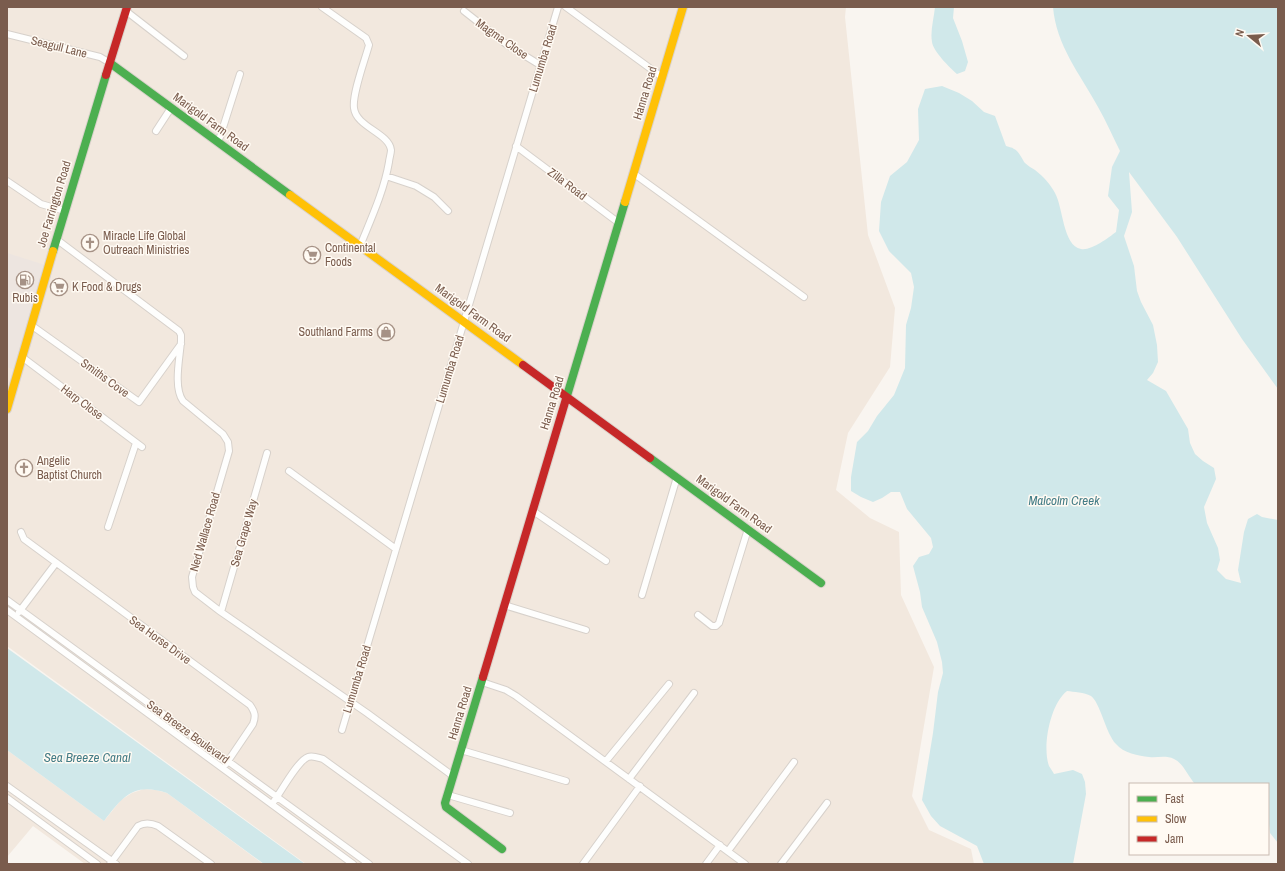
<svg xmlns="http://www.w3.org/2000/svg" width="1285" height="871" font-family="'Archivo Narrow',sans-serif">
<rect width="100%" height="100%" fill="#f9f5f0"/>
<path fill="#f2e8de" d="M7,7H846L845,17L868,235L895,308L890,367L848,433L836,490L870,518L899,532L901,595L934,667L912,796L929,830L971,849L974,864H306L7,646Z
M7,750L104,821L121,800L132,793L144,789L156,790L167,793L263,864H85L33,826L7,857Z"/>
<path fill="#ede5e0" d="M7,253L45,265L15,370L7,367Z"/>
<path fill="#d0e8ea" d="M935,7H954L953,18L962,41L968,62L965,71L957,74C950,68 933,51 932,42C930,31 934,18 935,7Z
M1053,7H1278V389L1242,339L1177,237L1129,172L1132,212L1124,236L1134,266L1137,291L1141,302L1153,325L1157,345L1158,362L1153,373L1147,380L1166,391L1188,429L1190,443L1195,454L1203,461L1214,468L1216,479L1204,507L1207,523L1218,548L1220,560L1217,570L1226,579L1241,583L1238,570L1244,532L1248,519L1257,514L1262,517L1278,520V843L1270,833L1268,814V784H1195C1188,776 1183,763 1174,759C1166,755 1157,758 1149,757C1139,756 1123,753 1116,744C1106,734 1100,702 1091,696C1084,692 1074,692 1067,691C1050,704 1042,747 1049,766C1051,769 1053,772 1054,774L1073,770L1082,774L1085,782L1086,794L1073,864H984L977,846L940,826L931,816L922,800L933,733L938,692L943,673L942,662L937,642L922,607L920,592L913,566L919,557L929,554L933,547L931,538L907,509L900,492H891L882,498L873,502L861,497L851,491V477L857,442L868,431L877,416L894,395L905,368L906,325L911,308L914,287L911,273L889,251L879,231L881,202L890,176L907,162L919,140L918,109L925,89L942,86L959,93L972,101L984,112L995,116L1006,146C1008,147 1012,147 1014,149C1019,151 1022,159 1025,163C1028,166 1032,168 1035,170C1043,176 1051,185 1055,193C1063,207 1063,246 1081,249C1091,251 1108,238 1116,232L1119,210L1108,196L1112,167L1120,151C1113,137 1106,121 1098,107C1080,74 1056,45 1053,7Z
M7,648L305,864H264L167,793C134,782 123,796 104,821L7,750Z"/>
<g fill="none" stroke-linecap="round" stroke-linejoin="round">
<defs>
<path id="street" d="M322,7L366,38L369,45C365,60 352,94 354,108C356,127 389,133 391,150C391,154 389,159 389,162C384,191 371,219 360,246
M566,7L662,77
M126,11L184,56
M464,11L506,44L540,65
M7,34L100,57L110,63
M156,131L171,108
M217,141L220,137L240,74
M516,146L619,223
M633,173L804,297
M386,176L416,186L434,197L448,211
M7,181L41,204L65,211
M56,239L179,331L181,335V341C180,357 173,387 183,401L223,434L228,442L229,451L192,577L193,587L195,592L221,612L367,713L453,776
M31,325L139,402L181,344
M22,357L142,447
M289,471L396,549
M533,511L606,561
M108,527L136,443
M21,532L24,539L250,705C255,712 256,716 253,724L226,764
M642,595L677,477
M7,600L369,864
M504,605L586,630
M7,610L353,864
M19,612L56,563
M221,612L267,453
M698,615L712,626H716L719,623L748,529
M482,682L506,690L516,696L745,864
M342,730L558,7
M461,750L566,781
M606,761L669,684
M629,779L694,693
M7,786L116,864
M448,795L510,813
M7,798L97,864
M272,804C280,794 297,761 308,757C313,755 319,758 323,759L468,864
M728,851L794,762
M110,864L138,826C145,822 151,823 158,826L211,864
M583,864L640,786
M706,864L720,845
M781,864L827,803"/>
<path id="fast" d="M110,63L290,195
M53,251L106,75
M566,399L625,202
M650,458L821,583
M483,677L445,803L446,807L502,849"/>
<path id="slow" d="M290,195L523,365
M625,202L683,7
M7,409L53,251"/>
<path id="jam" d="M106,75L127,7
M523,365L650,458
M483,677L566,399"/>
</defs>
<use href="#street" stroke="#d7d1cb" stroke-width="8"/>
<use href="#fast" stroke="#d9d2cb" stroke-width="10"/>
<use href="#slow" stroke="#d9d2cb" stroke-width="10"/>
<use href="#jam" stroke="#d9d2cb" stroke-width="10"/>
<use href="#street" stroke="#fefefd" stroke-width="6"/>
<use href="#fast" stroke="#4caf50" stroke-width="8"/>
<use href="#slow" stroke="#ffc107" stroke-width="8"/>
<use href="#jam" stroke="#c62828" stroke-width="8"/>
</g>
<defs>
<symbol id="church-ring" viewBox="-11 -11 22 22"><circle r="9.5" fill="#fffaf3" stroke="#a69286" stroke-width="1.5"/><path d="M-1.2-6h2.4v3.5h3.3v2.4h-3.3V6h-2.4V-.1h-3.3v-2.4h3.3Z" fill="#a69286"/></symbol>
<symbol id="supermarket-ring" viewBox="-11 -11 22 22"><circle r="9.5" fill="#fffaf3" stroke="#a69286" stroke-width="1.5"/><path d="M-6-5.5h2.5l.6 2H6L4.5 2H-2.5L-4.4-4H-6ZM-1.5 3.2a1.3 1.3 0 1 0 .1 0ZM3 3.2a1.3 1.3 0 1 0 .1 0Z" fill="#a69286"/></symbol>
<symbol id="fuel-ring" viewBox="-11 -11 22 22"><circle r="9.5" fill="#fffaf3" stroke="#a69286" stroke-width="1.5"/><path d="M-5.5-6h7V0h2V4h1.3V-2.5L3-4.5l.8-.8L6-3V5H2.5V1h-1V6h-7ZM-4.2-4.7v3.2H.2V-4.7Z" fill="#a69286"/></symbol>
<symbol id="shop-ring" viewBox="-11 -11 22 22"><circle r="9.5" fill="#fffaf3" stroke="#a69286" stroke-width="1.5"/><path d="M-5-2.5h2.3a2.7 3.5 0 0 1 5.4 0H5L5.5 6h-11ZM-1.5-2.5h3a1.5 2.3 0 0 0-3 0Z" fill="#a69286"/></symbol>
</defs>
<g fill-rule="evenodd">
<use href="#church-ring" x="80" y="233" width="20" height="20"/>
<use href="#supermarket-ring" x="302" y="245" width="20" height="20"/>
<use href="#fuel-ring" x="15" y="270" width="20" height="20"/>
<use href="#supermarket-ring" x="49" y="277" width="20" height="20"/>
<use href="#shop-ring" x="376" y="322" width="20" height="20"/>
<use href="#church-ring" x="14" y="458" width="20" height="20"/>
</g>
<g text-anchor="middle" stroke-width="3" stroke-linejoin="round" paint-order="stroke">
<g font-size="12" fill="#7a5c4d" stroke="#fffaf3">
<text transform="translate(502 39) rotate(35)" y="4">Magma Close</text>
<text transform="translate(59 47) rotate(14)" y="4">Seagull Lane</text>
<text transform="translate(543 58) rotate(-73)" y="4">Lumumba Road</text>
<text transform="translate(645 93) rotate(-73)" y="4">Hanna Road</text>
<text transform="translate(211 122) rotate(36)" y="4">Marigold Farm Road</text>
<text transform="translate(567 184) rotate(37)" y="4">Zilla Road</text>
<text transform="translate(54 204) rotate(-73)" y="4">Joe Farrington Road</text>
<text transform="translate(473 313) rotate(36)" y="4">Marigold Farm Road</text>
<text transform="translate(450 369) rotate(-73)" y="4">Lumumba Road</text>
<text transform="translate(105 378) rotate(36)" y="4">Smiths Cove</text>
<text transform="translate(82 402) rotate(37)" y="4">Harp Close</text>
<text transform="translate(552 403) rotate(-73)" y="4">Hanna Road</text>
<text transform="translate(734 504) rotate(36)" y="4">Marigold Farm Road</text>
<text transform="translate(205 532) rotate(-74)" y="4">Ned Wallace Road</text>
<text transform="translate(244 533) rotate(-74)" y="4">Sea Grape Way</text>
<text transform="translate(160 640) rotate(36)" y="4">Sea Horse Drive</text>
<text transform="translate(357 679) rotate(-73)" y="4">Lumumba Road</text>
<text transform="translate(460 713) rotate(-73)" y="4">Hanna Road</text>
<text transform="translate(188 732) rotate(36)" y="4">Sea Breeze Boulevard</text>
</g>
<g font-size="12" fill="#7a5c4d" stroke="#fffaf3" text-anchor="start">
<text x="103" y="240">Miracle Life Global<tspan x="103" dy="14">Outreach Ministries</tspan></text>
<text x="325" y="252">Continental<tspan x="325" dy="14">Foods</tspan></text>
<text x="72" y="291">K Food &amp; Drugs</text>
<text x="25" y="302" text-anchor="middle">Rubis</text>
<text x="373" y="336" text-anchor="end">Southland Farms</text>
<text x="37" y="465">Angelic<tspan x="37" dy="14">Baptist Church</tspan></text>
</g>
<g font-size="13" font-style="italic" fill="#437c86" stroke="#fffaf3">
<text x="1064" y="505">Malcolm Creek</text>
<text x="87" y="762">Sea Breeze Canal</text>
</g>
</g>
<rect width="1285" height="871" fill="none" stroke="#7a5c4d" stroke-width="16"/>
<rect x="1129" y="783" width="140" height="72" fill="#fffaf3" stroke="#cabbb1"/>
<rect x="1137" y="796" width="20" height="6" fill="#4caf50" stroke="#cabbb1"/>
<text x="1165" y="803" font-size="12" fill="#7a5c4d">Fast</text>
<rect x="1137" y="816" width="20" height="6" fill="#ffc107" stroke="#cabbb1"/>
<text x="1165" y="823" font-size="12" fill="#7a5c4d">Slow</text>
<rect x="1137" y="836" width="20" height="6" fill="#c62828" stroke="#cabbb1"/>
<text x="1165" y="843" font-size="12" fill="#7a5c4d">Jam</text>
<g transform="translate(1249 36) rotate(288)" stroke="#fffaf3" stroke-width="3" paint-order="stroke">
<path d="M0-3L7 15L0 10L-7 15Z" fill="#7a5c4d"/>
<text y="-6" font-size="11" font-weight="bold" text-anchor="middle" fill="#7a5c4d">N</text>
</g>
</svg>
